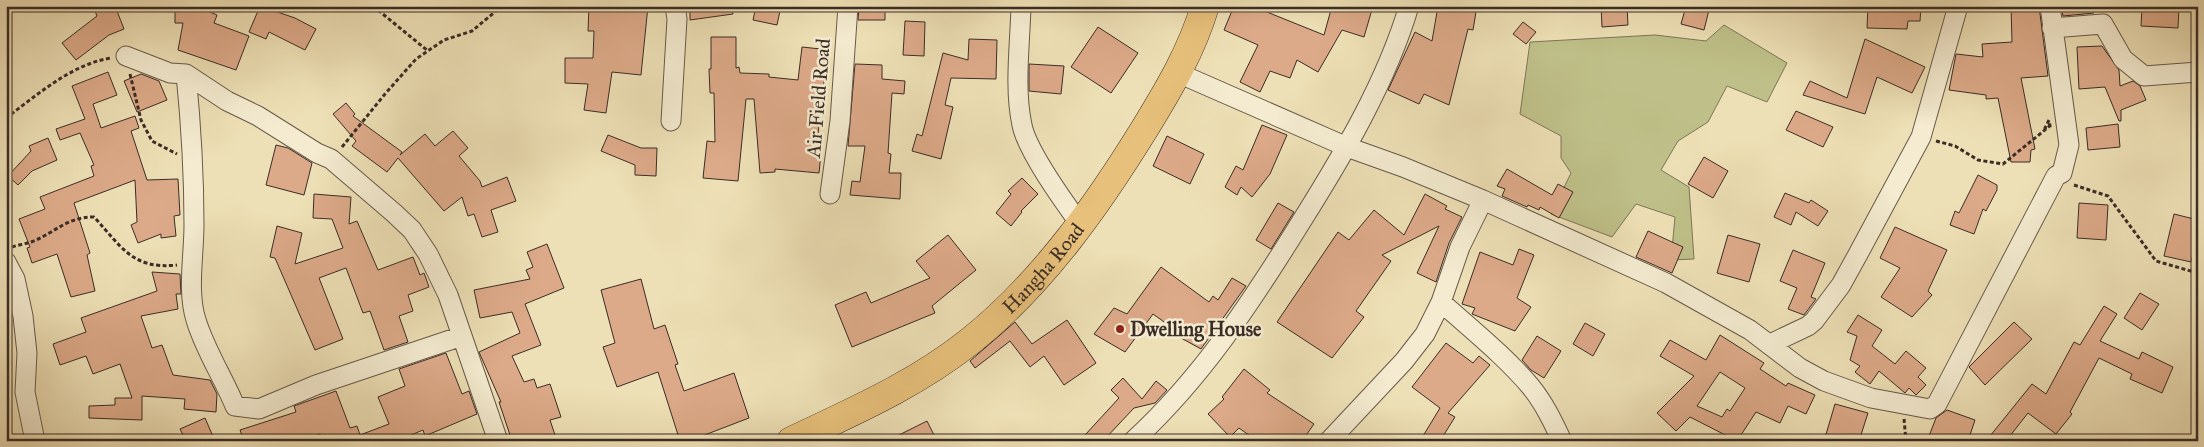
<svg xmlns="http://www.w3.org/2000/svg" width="2204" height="447" font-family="'IM FELL Great Primer',serif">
<rect width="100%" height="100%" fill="#eee0b6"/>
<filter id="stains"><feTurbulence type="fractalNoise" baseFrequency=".004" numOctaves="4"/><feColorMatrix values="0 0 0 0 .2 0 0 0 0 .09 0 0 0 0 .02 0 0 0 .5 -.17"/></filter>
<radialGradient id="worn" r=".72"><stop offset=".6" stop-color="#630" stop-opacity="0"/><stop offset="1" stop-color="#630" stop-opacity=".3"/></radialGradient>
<path fill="#bfc089" stroke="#7c7658" d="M1724,25L1787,63L1767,102L1727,86L1708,122L1678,141L1661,170L1689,187L1694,259L1671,260L1675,217L1636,204L1612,237L1551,214L1571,173L1561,158V136L1520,114L1530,42L1655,35L1706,41Z"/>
<path fill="#ddaa89" stroke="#3a2d26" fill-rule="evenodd" d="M93,6H115L124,29L109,35L76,60L62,43L97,16Z
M175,6L198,7L217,15L214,23L249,36L236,70L178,50L183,23H175Z
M260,6L295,18L316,29L305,50L269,32L266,39L249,32Z
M589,6H648L641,75L612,72L606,113L584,110L588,84L565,83V58H593L594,31H588Z
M690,6H732L733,14L690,20Z
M756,6H781L777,25L753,20Z
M859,6H885V20H858Z
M1234,6H1252L1324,35L1332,6H1373L1364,37L1342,30L1318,72L1297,60L1290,78L1270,71L1260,92L1240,82L1258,45L1224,30Z
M1438,6H1477L1473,30L1468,29L1449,105L1424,94L1419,104L1388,90L1415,32L1432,41Z
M1601,6H1627L1628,25L1602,27Z
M1686,6H1710L1704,30L1681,24Z
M1868,6H1921L1920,21H1908L1907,29L1867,28Z
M2011,6H2039L2048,76L2021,78L2035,149L2031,150L2030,162H2011L1998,98L1986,99V95L1949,90L1956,54L1983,57L1982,44L2012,42Z
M2061,6H2093L2094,13L2063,16Z
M2142,6L2179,7L2178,28L2141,26Z
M905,21L925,22L924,56L903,55Z
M1523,22L1536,32L1526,44L1513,34Z
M1098,27L1138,53L1111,93L1071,67Z
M711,37H736V68L739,67L740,73L769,74V77L798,80L802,47L830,50L827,74H825L817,143H822L819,173L775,169V172L760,173L754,99H746L738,181L703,178L707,141L715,142L714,93H710L709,69H711Z
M969,39L997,40L996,79L951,78L945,105L953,107L941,159L912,151L917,134L922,136L943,53L968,60Z
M1865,39L1925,67L1912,93L1877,77L1865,114L1803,95L1810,81L1847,98Z
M2102,46L2119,70L2120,86L2133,81L2140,86L2146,100L2121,110V121H2119L2105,87L2079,89L2077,47Z
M855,64L882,65V79L905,81L904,94L892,93L888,153L891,154L889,173H901L900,199L850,195L852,181L860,182L865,146H848Z
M1029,64L1064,66L1061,94L1029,91Z
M108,72L117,95L93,104L101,128L135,116L139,128L131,131L147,180L178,179L180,215L174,216L176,236L161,238V234L138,243L131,225L137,222L135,180L74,203L90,253L87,255L95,291L71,297L57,254L32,263L27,248L30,247L19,219L45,209L40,197L94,176L91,166L94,165L80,133L60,140L56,129L85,119L72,86Z
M141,74L159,81L167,100L137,112L124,81Z
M346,103L355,114L353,116L402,152L400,155L425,134L435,146L453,131L468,148L459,156L480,181L482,187L507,177L516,201L491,210L498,232L482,237L474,214L468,216L462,197L444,211L398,158L387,172L352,146L356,141L333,114Z
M1796,111L1833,127L1823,147L1786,130Z
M2118,124L2120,147L2088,150L2086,128Z
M1262,125L1287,135L1270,174L1252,197L1241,187L1237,195L1225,187L1236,166L1243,170Z
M608,135L641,148H657L656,176L635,175V165L601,151Z
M1167,136L1204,154L1190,184L1153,166Z
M48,138L57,160L32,171L18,185L8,176L31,151L29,146Z
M276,145L288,148L312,163L304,195L266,185Z
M1704,157L1728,171L1713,198L1688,184Z
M1507,169L1552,195L1558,184L1573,192L1559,218L1540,207L1539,210L1528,205L1527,207L1502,196L1505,189L1497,186Z
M1978,175L1997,185V190L1986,211L1983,209L1974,234L1950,225L1955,211L1959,213Z
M1022,178L1038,194L1021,211L1022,212L1011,226L996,213L1011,194L1008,191Z
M1785,193L1809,203L1811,200L1828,211L1818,226L1796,212L1791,225L1774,217Z
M314,194L351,197L349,224L357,221L378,270L413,257L420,275L424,273L429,287L408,295L413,311L399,316L408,342L384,350L370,311L363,313L346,268L319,278L343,339L315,350L275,258L270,257L277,226L302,233L295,264L343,248L332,219L313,218Z
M1425,194L1447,206L1445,209L1462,217L1449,243L1436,282L1417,273L1439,226L1382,255L1391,261L1356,311L1364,317L1332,358L1277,322L1338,232L1349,240L1374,210L1404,235Z
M1278,203L1294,212L1271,249L1256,240Z
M2079,203L2108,205L2106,240L2077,238Z
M2174,214L2198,220V233L2191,262L2164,256Z
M1895,227L1947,250L1928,291L1932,295L1912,317L1881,297L1900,268L1880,258Z
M1648,231L1683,247L1672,273L1636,257Z
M948,235L976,270L932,306L935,313L852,347L835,305L866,292L871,303L930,278L916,261Z
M1728,235L1760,244L1749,282L1717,273Z
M547,244L564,288L525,304L541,345L512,356L524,382L534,379L537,388L550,384L561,417L550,420L556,438L546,441H512L499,402H501L479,352L520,333L512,312L480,318L474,290L530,279L526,270L533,267L527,252Z
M1519,249L1534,255L1517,298L1531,307L1515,331L1472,314L1475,308L1462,304L1480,252L1513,265Z
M1793,250L1825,263L1811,297L1816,299L1804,315L1788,309L1797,288L1780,281Z
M1161,267L1209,302L1213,296L1218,300L1232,278L1246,286L1201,349L1172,333L1174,329L1153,314L1125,352L1094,334L1114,308L1127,314Z
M152,272L180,274L181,294H176L178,309L141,316L152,348L162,345L173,375L210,380L217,394L216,412L184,409L185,399L142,396V420L89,418V406L115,405V398H132L120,364L93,374L86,356L60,365L53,344L86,332L81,318L157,291Z
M641,279L654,329L665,325L678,364L675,365L684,391L734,373L749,418L689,441H680L658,372L617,387L603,347L615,343L601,290Z
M2140,293L2159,304L2142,330L2124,318Z
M2104,306L2117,314L2100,341L2139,359L2142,352L2173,367L2162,393L2130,379L2132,374L2099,358L2070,412L2072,414L2056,434L2028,413L2006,441H1986L2032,384L2046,394L2074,342L2080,345Z
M1858,315L1882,330L1872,346L1895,364L1906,351L1926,368L1918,377L1926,385L1916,395L1909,388L1905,393L1879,371L1870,384L1855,372L1860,366L1850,360L1857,336L1847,332Z
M1067,320L1096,363L1064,385L1044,356L1030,367L1010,341L975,368L970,361L1015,322L1032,344Z
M2014,322L2032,339L1985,385L1969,367Z
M1585,323L1605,334L1593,356L1573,344Z
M1720,335L1764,363L1760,369L1786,386L1788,383L1815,395L1806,414L1788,406L1780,423L1756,412L1737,441L1690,417L1676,431L1657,413L1694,376L1660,356L1670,340L1706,360ZM1720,372L1745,388L1730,411L1727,409L1722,417L1697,406Z
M1537,336L1561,351L1544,378L1531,370L1522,360Z
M1446,343L1473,363L1479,356L1490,365L1448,413L1455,417L1440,441H1420L1440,408L1412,387Z
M446,353L462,394L469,391L477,414L425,436L423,430L397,441H320L322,438L320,434L301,441H244L240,430L296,412L294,406L336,391L350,428L357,426L360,435L389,424L378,397L405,386L399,369Z
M1244,369L1270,390L1267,393L1314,424L1302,441H1257L1239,428L1230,437L1208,414L1224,399L1222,397Z
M1123,378L1142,399L1156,381L1167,390L1155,403L1134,408L1103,441H1091L1085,435L1119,398L1111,390Z
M1835,404L1868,413L1859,441H1824Z
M1947,410L1975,420L1968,441H1942L1929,436L1936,418Z
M205,418L215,441H186L180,429Z
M927,421L937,441H887Z"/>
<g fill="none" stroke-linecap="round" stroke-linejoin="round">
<defs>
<path id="minor" d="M1021,6C1020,45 1014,88 1022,125C1027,151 1064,202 1080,224
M2052,28L2103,24L2123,59L2144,76L2198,72
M126,56L170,73L186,74L227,101L258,116L317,153L331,159L394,213L412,230L428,254L448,295L498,441
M1178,73L1347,147L1403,167L1483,200L1460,247L1441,302C1471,329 1505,356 1531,387C1544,403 1553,422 1562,441
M186,74C191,124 194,175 194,225C194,255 187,292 196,320C205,350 223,377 235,406L259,409L316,385L462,336
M671,121L677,19L675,6
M830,194L840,121L848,6
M1483,200L1666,283L1750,330L1800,368L1824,381L1871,398L1930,409L1937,404L2056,176L2062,173L2069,145L2050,6
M6,262L15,279L23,316L27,353L25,392L35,441
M1770,344L1808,326L1814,321L1841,285L1857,256L1921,137L1958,6
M1133,441C1202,378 1252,301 1301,222C1343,155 1386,83 1409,6
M1329,441L1404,361L1425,334L1441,302"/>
<g id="trunk">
<path id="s1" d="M791,441C852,412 915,385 969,342C1041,285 1097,206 1145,128C1169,89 1192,50 1205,6"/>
</g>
</defs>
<use href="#minor" stroke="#675a4a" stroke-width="21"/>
<use href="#trunk" stroke="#3a2d26" stroke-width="29"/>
<path stroke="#3a2d26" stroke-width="3" stroke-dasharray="4 2.5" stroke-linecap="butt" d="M373,6L428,51
M130,74L141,120L152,141L177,154
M6,118C37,95 72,64 111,58
M2049,120L2045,128L2051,124
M1936,141L1955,146L1978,160L2003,164L2051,125
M342,147L385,94L416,59L444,40L472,31L502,6
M2074,185L2108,196L2156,261L2194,272L2198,257
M12,247C18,245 25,244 31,242C55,233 66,217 94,217C121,246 132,270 177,265
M1904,419L1906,441"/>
<use href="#minor" stroke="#f4ebd0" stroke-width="19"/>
<use href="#trunk" stroke="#e7c07b" stroke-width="28"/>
</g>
<circle fill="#8f2418" stroke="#f4ebd0" stroke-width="2" cx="1120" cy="329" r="5"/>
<g text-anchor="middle" stroke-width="5" stroke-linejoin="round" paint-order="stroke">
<g font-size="20" fill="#3a2d26" stroke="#f4ebd0">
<text transform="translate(818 98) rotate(-85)" y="7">Air Field Road</text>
<text dy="7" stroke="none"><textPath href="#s1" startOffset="309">Hangha Road</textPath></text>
</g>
<g font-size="20" font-weight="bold" fill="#3a2d26" stroke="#f4ebd0" text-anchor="start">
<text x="1130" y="336">Dwelling House</text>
</g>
</g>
<rect width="2204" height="447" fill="none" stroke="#eee0b6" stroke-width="25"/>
<rect x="8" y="8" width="2189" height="432" fill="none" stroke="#3a2d26" stroke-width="2.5"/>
<rect x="12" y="12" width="2179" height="422" fill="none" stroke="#3a2d26"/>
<rect width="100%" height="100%" filter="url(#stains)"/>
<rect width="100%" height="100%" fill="url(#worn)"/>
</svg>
